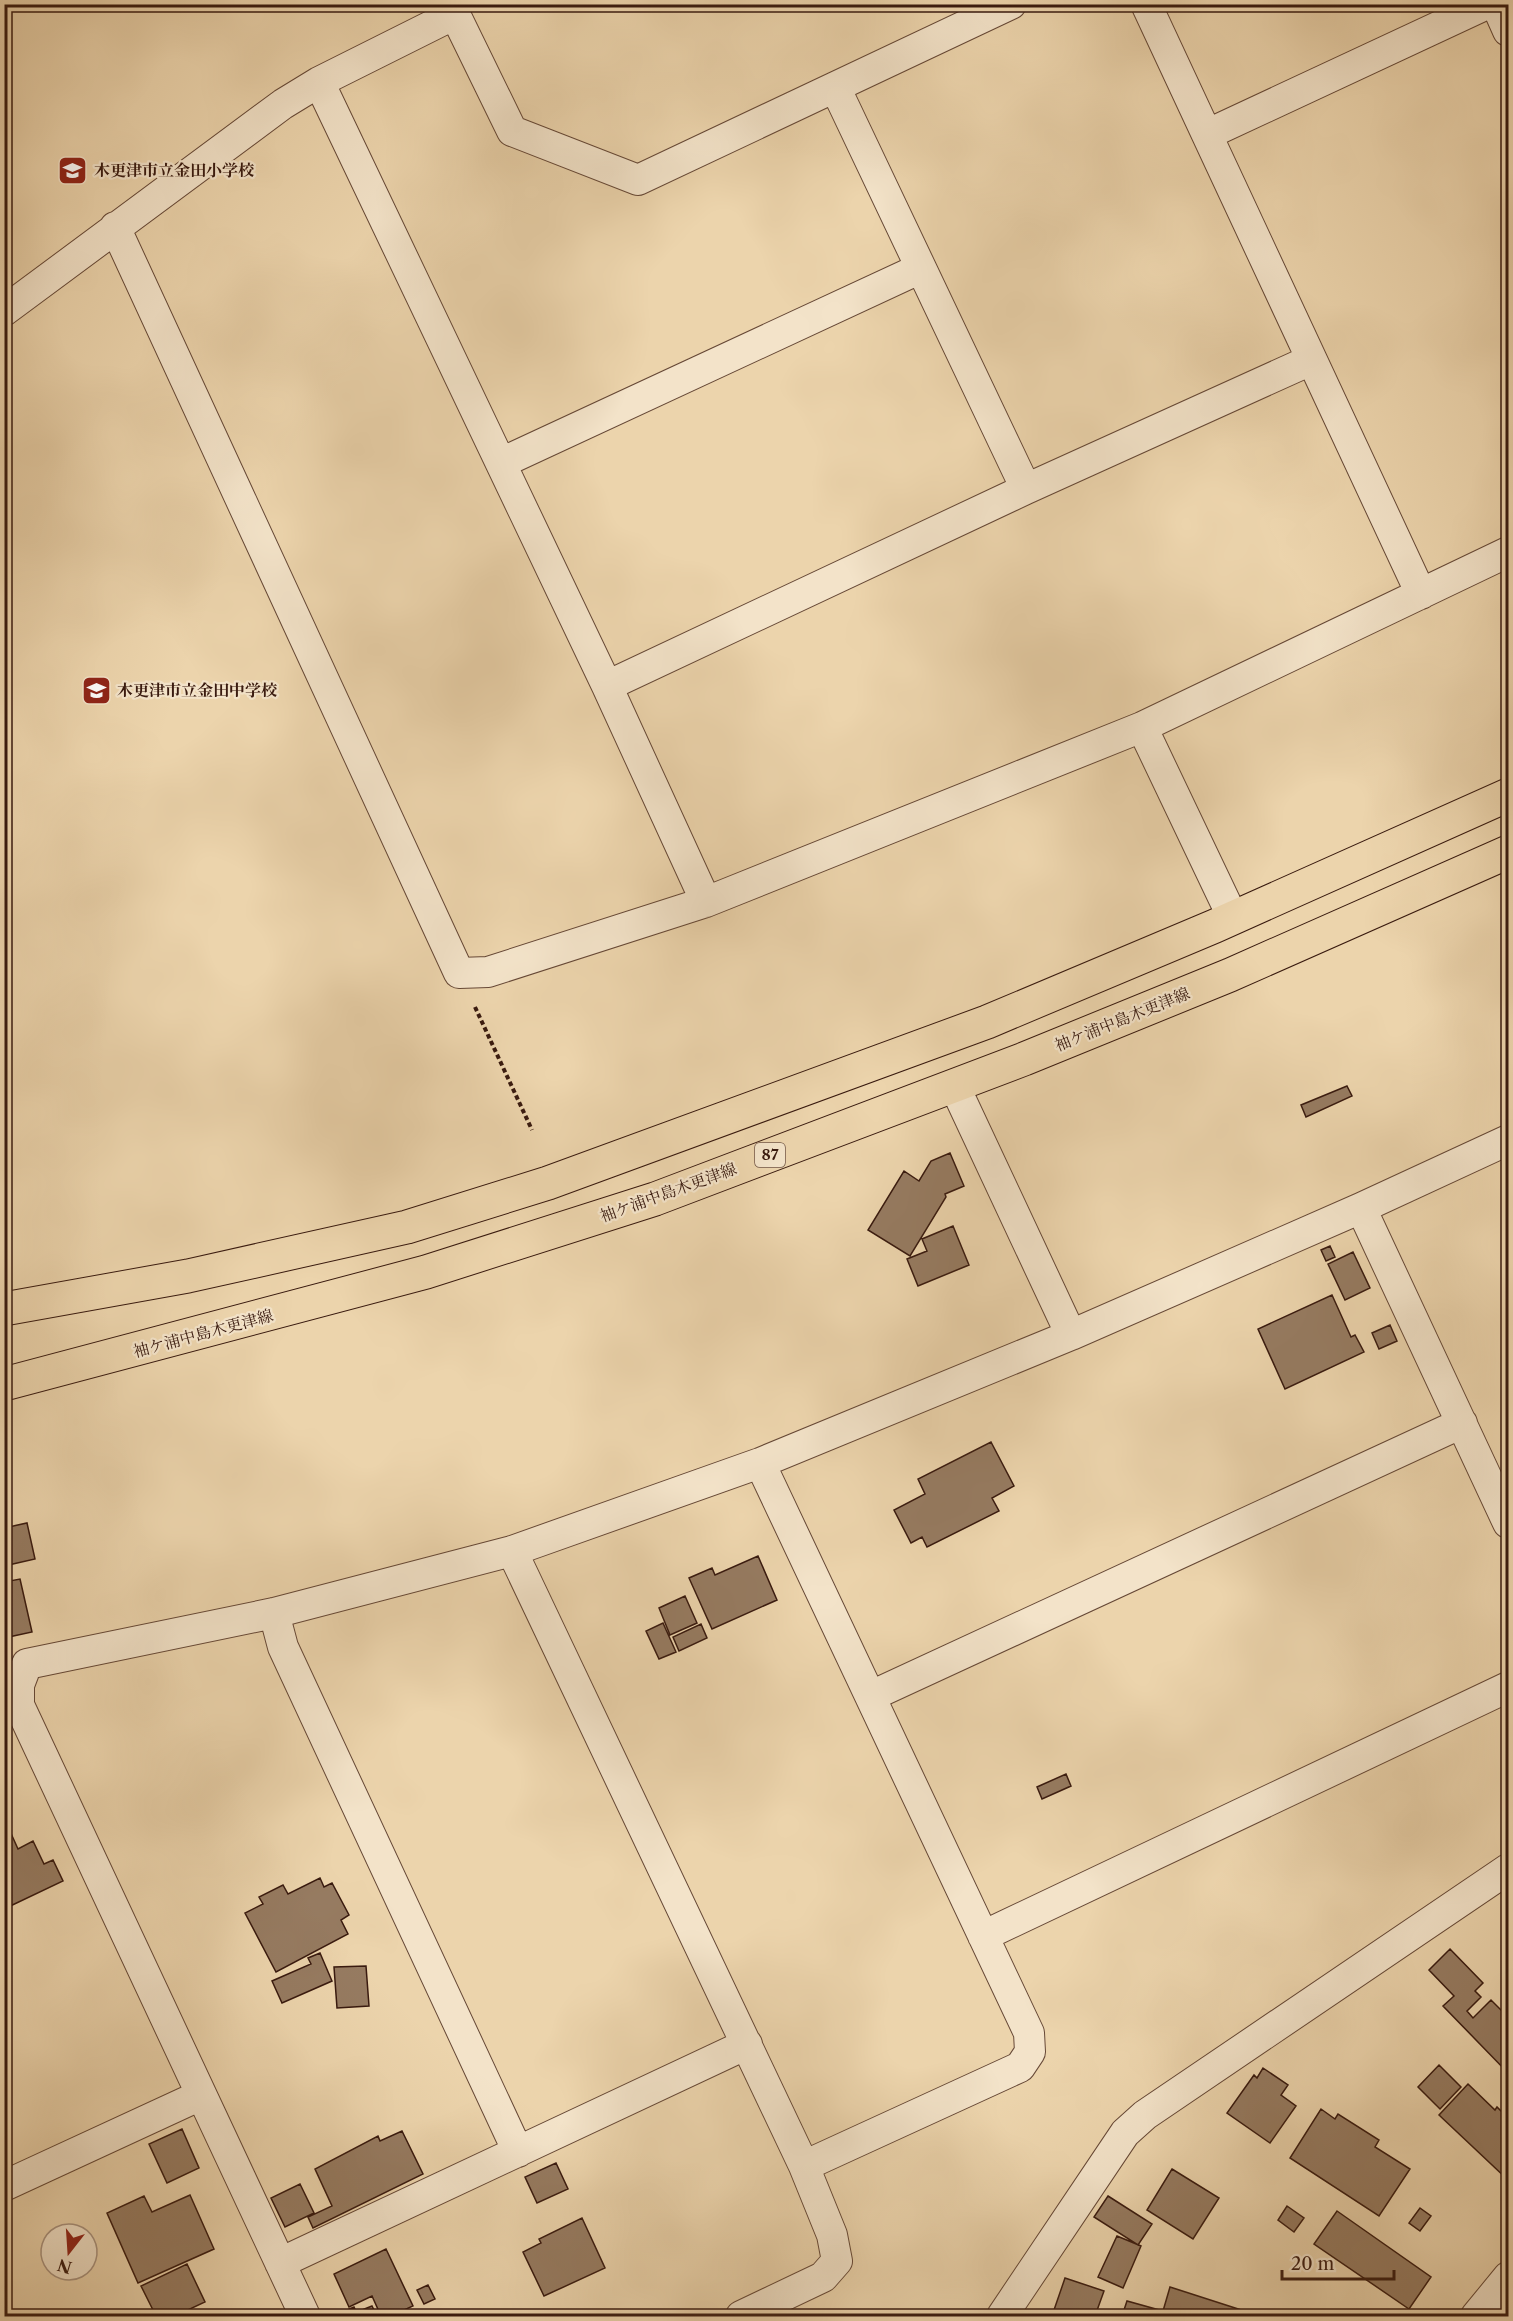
<svg xmlns="http://www.w3.org/2000/svg" width="1513" height="2321" font-family="'Libre Caslon Text','Noto Serif JP',serif">
<rect width="100%" height="100%" fill="#ecd4ac"/>
<filter id="stains"><feTurbulence type="fractalNoise" baseFrequency=".00333" numOctaves="4"/><feColorMatrix values="0 0 0 0 .2 0 0 0 0 .09 0 0 0 0 .02 0 0 0 .5 -.17"/></filter>
<radialGradient id="worn" r=".72"><stop offset=".6" stop-color="#630" stop-opacity="0"/><stop offset="1" stop-color="#630" stop-opacity=".3"/></radialGradient>
<path fill="#967b61" stroke="#391a0f" stroke-width="1.5" d="M1347,1086L1352,1096L1306,1117L1301,1105Z
M950,1153L964,1186L945,1194L946,1197L910,1256L868,1230L904,1171L919,1181L931,1161Z
M953,1226L969,1265L918,1286L907,1259L927,1251L922,1239Z
M1330,1246L1335,1257L1326,1261L1321,1250Z
M1353,1252L1370,1288L1345,1300L1328,1264Z
M1332,1295L1351,1337L1355,1335L1364,1352L1285,1389L1258,1329Z
M1390,1325L1397,1341L1379,1349L1372,1333Z
M991,1442L1014,1486L992,1498L999,1511L927,1547L922,1537L911,1543L894,1510L925,1494L918,1479Z
M27,1523L35,1559L4,1566V1528Z
M758,1556L777,1600L712,1629L689,1578L712,1568L715,1575Z
M20,1579L32,1632L4,1638V1582Z
M685,1596L697,1623L670,1635L659,1608Z
M663,1623L676,1652L659,1659L646,1631Z
M701,1624L707,1638L679,1651L673,1637Z
M1066,1774L1071,1786L1042,1799L1037,1787Z
M9,1829L18,1849L33,1841L44,1864L53,1860L63,1881L4,1909V1832Z
M320,1878L324,1887L332,1883L349,1915L341,1920L348,1934L276,1972L245,1913L263,1904L259,1897L283,1885L288,1894Z
M1450,1949L1483,1983L1475,1991L1481,1997L1467,2011L1473,2018L1491,2000L1508,2017V2073L1443,2006L1454,1996L1429,1970Z
M320,1953L332,1981L282,2003L272,1981L311,1964L308,1958Z
M366,1966L369,2006L337,2008L334,1967Z
M1439,2065L1461,2087L1440,2109L1418,2087Z
M1263,2068L1288,2085L1281,2095L1296,2106L1270,2143L1227,2113L1254,2075L1257,2078Z
M1468,2084L1495,2110L1497,2107L1508,2118V2180L1439,2115Z
M1321,2109L1335,2119L1338,2114L1379,2140L1375,2147L1410,2169L1379,2216L1290,2158Z
M182,2129L199,2168L167,2183L149,2144Z
M402,2131L423,2174L313,2228L308,2217L332,2206L315,2169L378,2136L380,2141Z
M556,2163L568,2189L537,2203L525,2177Z
M1172,2169L1219,2198L1193,2239L1147,2210Z
M300,2184L314,2213L285,2227L271,2198Z
M190,2195L214,2249L138,2283L107,2213L144,2196L152,2212Z
M1108,2196L1152,2224L1138,2245L1094,2217Z
M1287,2206L1304,2218L1294,2232L1278,2220Z
M1420,2208L1431,2216L1420,2231L1409,2223Z
M1337,2211L1431,2277L1409,2309L1314,2244Z
M582,2218L605,2268L544,2296L523,2252L541,2243L539,2239Z
M1117,2236L1141,2246L1123,2288L1098,2277Z
M386,2249L413,2306L391,2316H381L372,2296L349,2307L334,2274Z
M187,2264L205,2302L175,2316H156L141,2286Z
M1065,2278L1104,2291L1095,2316H1072L1054,2310Z
M428,2285L435,2299L424,2304L417,2290Z
M1170,2287L1260,2316H1122L1127,2301L1163,2311Z
M372,2306L377,2316H359L357,2312Z
M354,2307L358,2316H333Z"/>
<g fill="none" stroke-linecap="round" stroke-linejoin="round">
<defs>
<path id="minor" d="M450,4L512,131L638,180L1011,4
M1146,4L1421,594
M1496,4L1508,31
M319,82L607,686L706,902
M835,87L1026,489
M1208,134L1487,4
M115,227L459,973L488,972L706,902L1142,727L1508,552
M4,311L283,104L319,82L455,14
M501,463L919,269
M607,686L1026,489L1311,360
M1142,727L1233,918
M954,1085L1071,1335
M1361,1208L1508,1523
M760,1463L1029,2033L1030,2052L1020,2067L804,2166
M512,1551L804,2166L832,2235L837,2261L823,2277L741,2316
M274,1613L283,1647L518,2152
M871,1696L1462,1423
M983,1936L1508,1687
M4,2186L201,2095
M280,2263L747,2044
M305,2316L19,1705V1685L27,1664L274,1613L512,1551L760,1463L1071,1335L1361,1208L1508,1140
M1002,2316L1125,2133L1145,2115L1508,1869
M1476,2316L1508,2277"/>
<path id="primary" d="M4,1309L188,1276L407,1227L548,1183L987,1022L1215,926L1508,795
M4,1384L426,1272L655,1199L1024,1059L1230,975L1508,852"/>
</defs>
<use href="#minor" stroke="#664836" stroke-width="32"/>
<use href="#primary" stroke="#391a0f" stroke-width="35"/>
<path stroke="#391a0f" stroke-width="4" stroke-dasharray="4.5 3" stroke-linecap="butt" d="M475,1007L532,1130"/>
<use href="#minor" stroke="#f3e3c9" stroke-width="30"/>
<use href="#primary" stroke="#ecd4ac" stroke-width="33"/>
</g>
<defs>
<symbol id="school-square" viewBox="-11 -11 22 22"><rect x="-9" y="-9" width="18" height="18" rx="4" fill="#8f2418" stroke="#f3e3c9"/><path d="M0-5L7-2L0 1L-7-2ZM-4 1L0 2.5L4 1V4Q0 6-4 4Z" fill="#fff"/></symbol>
</defs>
<g fill-rule="evenodd">
<use href="#school-square" x="56" y="154" width="33" height="33"/>
<use href="#school-square" x="80" y="674" width="33" height="33"/>
</g>
<g text-anchor="middle" stroke-width="4.5" stroke-linejoin="round" paint-order="stroke">
<rect fill="#f3e3c9" stroke="#715647" stroke-width="1.5" x="755" y="1143" width="30" height="24" rx="4.5"/>
<g font-size="15" font-weight="bold" fill="#391a0f">
<text x="770" y="1160">87</text>
</g>
<g font-size="16" font-weight="bold" fill="#391a0f" stroke="#f3e3c9" text-anchor="start">
<text x="94" y="176">木更津市立金田小学校</text>
<text x="117" y="696">木更津市立金田中学校</text>
</g>
<g font-size="16" fill="#391a0f" stroke="#f3e3c9">
<text transform="translate(1122 1019) rotate(-22)" y="6">袖ケ浦中島木更津線</text>
<text transform="translate(668 1192) rotate(-20)" y="6">袖ケ浦中島木更津線</text>
<text transform="translate(203 1333) rotate(-15)" y="6">袖ケ浦中島木更津線</text>
</g>
</g>
<rect width="1513" height="2321" fill="none" stroke="#ecd4ac" stroke-width="24"/>
<rect x="6" y="6" width="1501" height="2309" fill="none" stroke="#391a0f" stroke-width="3"/>
<rect x="12" y="12" width="1489" height="2297" fill="none" stroke="#391a0f" stroke-width="1.5"/>
<g transform="translate(69 2252) rotate(197)"><circle r="28" fill="#f3e3c9" stroke="#a9937f" stroke-width="1.5"/>
<path d="M0-4.5L10 22L0 15L-10 22Z" fill="#8f2418"/>
<text y="-9" font-size="16" font-weight="bold" text-anchor="middle" fill="#391a0f">N</text>
</g>
<path d="M1282 2270v9h112v-9" fill="none" stroke="#391a0f" stroke-width="3"/>
<text x="1291" y="2270" font-size="18" fill="#391a0f" stroke="#f3e3c9" stroke-width="4.5" paint-order="stroke">20 m</text>
<rect width="100%" height="100%" filter="url(#stains)"/>
<rect width="100%" height="100%" fill="url(#worn)"/>
</svg>
